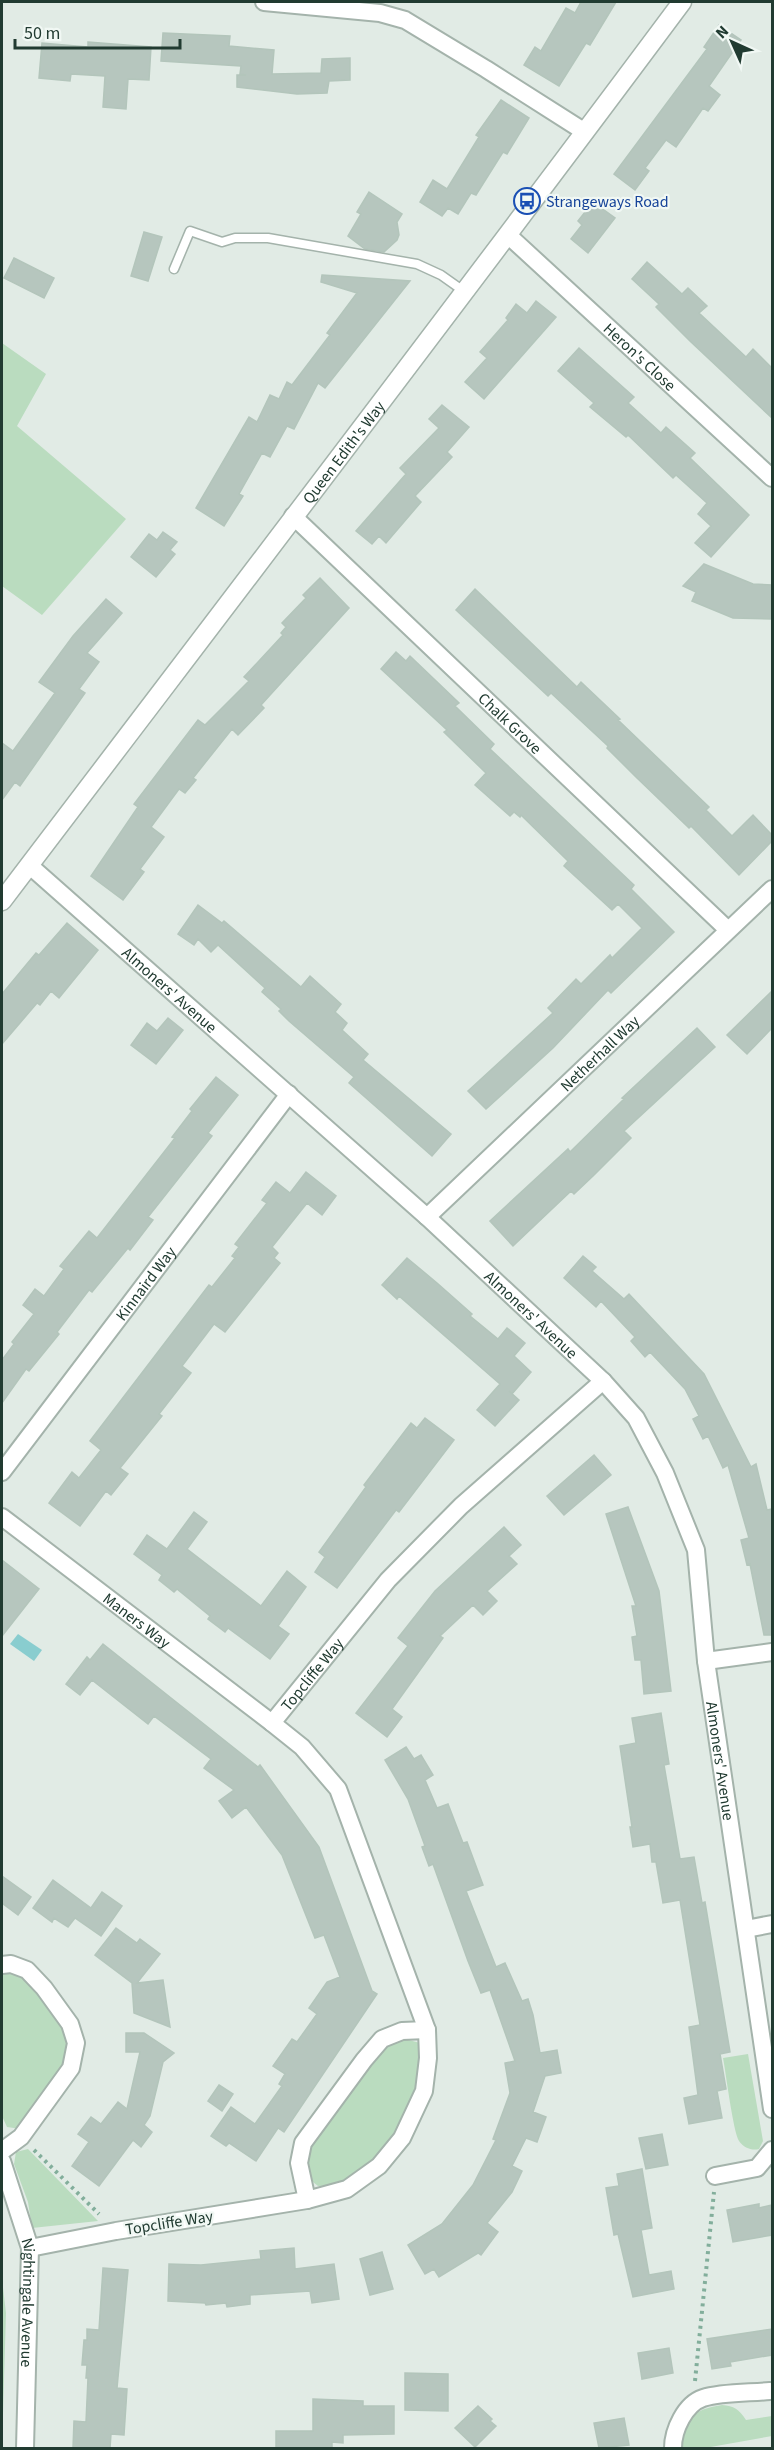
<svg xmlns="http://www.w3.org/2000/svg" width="774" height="2450" font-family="'Source Sans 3',sans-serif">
<rect width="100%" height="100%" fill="#e1ebe5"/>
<path fill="#badcbf" d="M2,343L46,374L17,426L126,519L42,615L2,586Z
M2,1973L27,1976L67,2024L69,2065L21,2129L7,2127L2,2116Z
M401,2038L420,2043L422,2079L399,2136L374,2162L344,2185L318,2186L313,2182L305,2161L309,2145L385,2045Z
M748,2054L763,2141L759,2149C752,2151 744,2148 739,2141C733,2131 726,2073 723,2058Z
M28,2149L98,2221L32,2228L28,2202L14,2164L16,2152Z
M2,2279L6,2313L2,2448Z
M722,2405C734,2406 739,2409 746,2420L772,2416V2436L705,2448H681C683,2418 692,2410 722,2405Z"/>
<path fill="#89cdcf" d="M18,1634L42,1650L34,1661L10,1644Z"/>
<path fill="#b6c6be" stroke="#b3c5bb" stroke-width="1.5" d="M581,2H616L590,45L586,43L559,86L524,65L535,47L541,51L566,8L575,13Z
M719,25L741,40L709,86L720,95L708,111L703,108L676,147L666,140L645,168L649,171L635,190L614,174L707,49L704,47Z
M163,33L230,36L229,46L274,50L272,74L321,73L322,59L350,58V80L329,81L327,93L297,94L237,87V75H246L240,74L241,66L161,61Z
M88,42L151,47L149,80L128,79L126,109L103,107L105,76L71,74L70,81L39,78L42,43L88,47Z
M501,100L529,118L507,154L503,152L476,195L471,193L458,214L448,208L442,216L420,202L433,180L447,189L479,137L476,135Z
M369,192L402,214L397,222L399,235L397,240L384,252L365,249L348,236L361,214L357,212Z
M593,202L615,218L588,253L571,239L582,225L578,221Z
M144,232L162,237L148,281L131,276Z
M14,258L54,278L44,298L4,278Z
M647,262L682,294L688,288L707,306L699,313L746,357L753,349L772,368V418L691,342L656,307L659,304L632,279Z
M322,275L410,281L325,388L318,383L294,429L287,426L270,457L262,453L239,494L243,496L224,526L196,508L249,417L257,422L270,395L279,399L287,382L292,385L330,335L327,333L357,293L321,282Z
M536,301L556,317L484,399L465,382L487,358L480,352L508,320L506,318L516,304L527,313Z
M579,348L634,397L628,403L661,433L666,427L695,453L690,458L749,515L711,557L695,543L711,526L698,514L707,503L676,475L673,478L628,435L626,437L590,407L594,403L558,371Z
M442,405L469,427L447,452L452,457L415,496L421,502L386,543L379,536L372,544L356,531L406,474L400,468L439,428L429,419Z
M163,532L177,542L170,550L175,554L156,577L131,557L149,534L157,540Z
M704,564L753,584L772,585V619L733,618L692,601L696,592L683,586Z
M320,578L349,608L261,705L264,708L238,735L232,729L193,778L196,780L185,793L179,789L151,827L164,837L140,869L144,872L123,900L91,876L138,807L134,804L198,720L205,725L249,681L244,677L283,635L281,633L286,627L282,623L306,598L303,595Z
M475,589L577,687L581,682L620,719L618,720L642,743L709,807L706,810L732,836L753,815L772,835V841L739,875L691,826L689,828L637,778L607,748L608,746L551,693L548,696L456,610Z
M106,599L122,613L87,653L99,662L79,689L85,693L20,786L15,782L2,800V743L13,751L55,693L39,682L73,636Z
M396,652L406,661L410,656L459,703L455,706L494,744L490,749L634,885L631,889L674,932L611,993L608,990L553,1048L486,1109L468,1091L553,1013L548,1008L576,979L581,984L610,955L612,958L642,928L618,904L612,910L564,866L568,861L521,815L520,817L514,812L510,816L475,785L486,773L444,732L447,730L381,669Z
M198,905L222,923L224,921L301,987L310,976L341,1004L335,1012L347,1023L342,1030L368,1054L363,1060L451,1134L432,1156L349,1083L354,1077L289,1021L279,1011L281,1009L262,992L265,988L218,945L211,952L198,939L194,945L178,934Z
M67,923L98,950L59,998L51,991L40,1005L37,1003L2,1044V994L36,953L39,955Z
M772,991V1028L747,1054L727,1035Z
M168,1018L183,1030L156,1064L131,1045L147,1023L157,1031Z
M697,1028L715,1047L624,1131L631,1138L593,1176L574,1194L571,1191L513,1246L490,1221L568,1149L570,1152L624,1099L622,1098Z
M216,1077L238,1095L208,1133L212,1136L148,1217L153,1220L130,1250L128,1248L92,1292L89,1290L57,1332L59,1334L29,1371L26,1369L2,1403V1360L14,1344L12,1342L34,1314L23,1305L35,1289L44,1296L64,1269L60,1266L89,1231L97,1238L175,1138L172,1137L192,1111L190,1109Z
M306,1172L336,1196L322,1215L307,1203L272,1247L278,1253L274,1258L280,1263L225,1332L214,1324L182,1366L191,1373L159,1414L162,1416L120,1468L128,1474L111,1495L106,1491L80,1526L49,1503L72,1472L79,1478L101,1450L90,1441L209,1285L212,1287L235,1258L232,1256L239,1247L235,1244L267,1203L262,1200L276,1182L290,1193Z
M583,1256L596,1267L592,1271L624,1299L629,1294L704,1374L751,1467L756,1464L767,1510L772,1509V1635H764L750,1564L747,1565L741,1540L749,1538L728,1465L723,1468L708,1436L703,1439L693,1419L699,1416L685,1389L650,1352L645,1357L631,1341L635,1337L601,1301L596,1307L564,1278Z
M407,1258L437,1283L472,1314L470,1316L498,1339L507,1328L525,1343L514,1356L531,1372L512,1394L509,1391L519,1400L495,1426L477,1410L500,1384L399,1296L397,1299L382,1285Z
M425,1418L454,1440L399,1512L396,1510L337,1588L315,1572L325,1557L319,1552L366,1487L364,1485L411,1423L417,1428Z
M594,1455L611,1475L564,1515L547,1496Z
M628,1507L659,1591L671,1691L644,1694L641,1660H635L632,1637L637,1636L632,1606H636L606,1514Z
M194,1512L207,1522L187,1549L261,1606L287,1571L306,1587L278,1626L289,1634L270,1659L228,1628L225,1632L208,1619L210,1616L177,1589L174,1592L159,1580L162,1575L134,1554L147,1535L167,1549Z
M504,1527L521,1545L509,1556L517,1564L487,1591L497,1601L483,1615L473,1605L440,1636L443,1638L392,1709L402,1717L387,1737L356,1713L408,1646L398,1638L435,1591Z
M2,1560L39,1589L2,1636Z
M103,1644L258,1767L260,1765L319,1847L372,1991L377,1994L284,2132L278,2128L256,2161L229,2143L226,2146L211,2136L231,2107L255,2124L282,2086L279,2084L285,2074L273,2066L292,2039L297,2042L317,2014L309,2008L327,1982L340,1977L324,1935L315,1938L282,1855L246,1807L232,1818L219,1801L234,1790L204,1768L211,1759L154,1716L148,1724L92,1680L80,1695L66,1684L87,1657L90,1660Z
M661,1713L669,1764L664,1765L680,1859L694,1857L702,1903L705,1902L730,2052L720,2054L726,2089L717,2091L722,2118L689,2124L684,2098L698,2095L689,2027L700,2025L680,1900L663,1903L656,1862H652L650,1844L633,1847L630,1827H632L620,1746L636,1743L632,1718Z
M406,1747L414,1759L421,1755L433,1775L425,1780L437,1808L448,1804L463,1843L467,1842L483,1885L466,1891L496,1967L505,1963L522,2001L528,1999L533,2015L540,2053L557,2050L561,2073L545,2076L533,2112L546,2117L537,2142L526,2138L512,2166L522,2171L512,2192L487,2223L498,2232L481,2255L478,2253L439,2277L434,2269L425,2274L408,2245L442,2224L473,2185L496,2140L493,2139L510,2093L505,2063L515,2061L490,1990L481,1993L468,1961L433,1864L429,1866L422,1847L425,1846L408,1799L385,1760Z
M2,1876L31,1897L18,1915L2,1903Z
M53,1880L91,1908L102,1892L122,1906L101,1936L75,1918L68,1927L54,1918L52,1922L33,1908Z
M116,1928L137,1943L140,1939L160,1954L137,1983L163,1980L170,2027L134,2013L132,1983L95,1955Z
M126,2033H144L174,2053L163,2062L150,2116L144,2125L152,2132L141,2147L133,2140L99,2186L72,2166L89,2142L78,2134L91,2117L101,2124L118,2102L127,2109L140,2052H126Z
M219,2085L233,2094L222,2111L208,2101Z
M662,2134L668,2165L646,2169L639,2138Z
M642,2169L652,2228L641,2230L649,2275L671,2271L674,2289L633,2297L618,2234L614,2235L606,2188L619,2186L617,2174Z
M759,2204V2208L772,2205V2235L733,2242L727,2210Z
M294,2248L295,2269L334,2264L339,2299L312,2303L310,2291L250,2295V2304L227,2307L226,2303L206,2305L205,2303L168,2301L169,2264L201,2265L261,2259L260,2251Z
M382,2252L393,2289L370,2295L360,2259Z
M103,2268L128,2270L117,2388L127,2389L124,2435L111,2434L110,2448H73L74,2421L86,2422L88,2378H86L87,2365H82L84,2340H87V2329L99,2330Z
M772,2329V2355L730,2362L731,2366L712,2369L707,2339Z
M669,2348L673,2373L642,2379L638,2353Z
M405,2373L448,2374V2411L405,2410Z
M313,2399L363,2401V2406H394V2434L343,2435V2443L332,2442V2448H276V2431H313Z
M478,2406L492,2419L490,2421L496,2426L475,2447L455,2428Z
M624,2418L629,2445L599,2448L594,2423Z"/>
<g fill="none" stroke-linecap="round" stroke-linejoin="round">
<defs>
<path id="service" d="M174,269L190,231L222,242L235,238H268L417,264L441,275L465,292"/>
<g id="minor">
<path d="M264,2L380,13L405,20L486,69L585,132"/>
<path id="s1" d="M509,236L772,478"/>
<path id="s2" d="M293,516L728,930"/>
<path id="s3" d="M29,865L427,1217L603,1381L636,1418L665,1473L696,1550L706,1661L772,2109"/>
<path id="s4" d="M427,1217L772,889"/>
<path id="s5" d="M2,1472L289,1094"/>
<path id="s6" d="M2,1517L272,1723L302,1747L338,1789L427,2030L428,2058L424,2091L402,2138L379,2166L347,2189L307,2200L116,2231L30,2248"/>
<path d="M706,1661L772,1652"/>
<path id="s7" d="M272,1723L388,1580L461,1506L603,1381"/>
<path d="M746,1929L772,1924"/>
<path d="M2,1965L11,1964L27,1970L44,1988L70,2024L76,2043L71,2068L21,2137L2,2151"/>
<path id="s8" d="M2,2161L30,2248L25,2448"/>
<path d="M715,2176L757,2168L772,2150"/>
<path d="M307,2200L299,2163L303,2143L364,2060L382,2039L402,2031L427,2030"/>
<path d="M673,2448C673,2430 685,2404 703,2398C722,2392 750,2393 770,2391"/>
</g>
<g id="tertiary">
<path id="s9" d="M2,901C229,602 458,303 682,2"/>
</g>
</defs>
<use href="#service" stroke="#a4b3ab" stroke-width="11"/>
<use href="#minor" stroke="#a4b3ab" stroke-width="20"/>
<use href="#tertiary" stroke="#a4b3ab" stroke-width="21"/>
<path stroke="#82ae9b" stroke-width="4" stroke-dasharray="3 4.5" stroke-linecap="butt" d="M34,2150L99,2214
M695,2381L714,2192"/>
<use href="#service" stroke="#fff" stroke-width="8"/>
<use href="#minor" stroke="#fff" stroke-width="16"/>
<use href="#tertiary" stroke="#fff" stroke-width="18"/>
</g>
<defs>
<symbol id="bus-ring" viewBox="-11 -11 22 22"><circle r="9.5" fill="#f1f8f4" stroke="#1a4fb4" stroke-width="1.5"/><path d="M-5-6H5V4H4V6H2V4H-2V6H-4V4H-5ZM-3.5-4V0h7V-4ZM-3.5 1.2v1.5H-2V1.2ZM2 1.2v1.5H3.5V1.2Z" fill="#1a4fb4"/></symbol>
</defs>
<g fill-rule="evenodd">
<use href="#bus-ring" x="512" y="186" width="30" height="30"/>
</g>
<g text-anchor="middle" stroke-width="4.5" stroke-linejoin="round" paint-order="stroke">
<g font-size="16" fill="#164399" stroke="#f1f8f4" text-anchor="start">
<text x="546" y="207">Strangeways Road</text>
</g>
<g font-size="16" fill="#213b31" stroke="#f1f8f4">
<text dy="6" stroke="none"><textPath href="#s1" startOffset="178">Heron's Close</textPath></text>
<text dy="6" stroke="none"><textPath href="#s9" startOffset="564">Queen Edith's Way</textPath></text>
<text dy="6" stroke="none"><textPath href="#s2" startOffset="300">Chalk Grove</textPath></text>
<text dy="6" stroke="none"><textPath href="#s3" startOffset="188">Almoners' Avenue</textPath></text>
<text dy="6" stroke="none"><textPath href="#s4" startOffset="238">Netherhall Way</textPath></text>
<text dy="6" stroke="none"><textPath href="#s5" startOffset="237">Kinnaird Way</textPath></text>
<text dy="6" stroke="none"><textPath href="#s3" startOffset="674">Almoners' Avenue</textPath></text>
<text dy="6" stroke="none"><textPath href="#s6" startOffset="170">Maners Way</textPath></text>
<text dy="6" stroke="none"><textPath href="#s7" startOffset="63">Topcliffe Way</textPath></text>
<text dy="6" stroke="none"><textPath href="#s3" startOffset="1179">Almoners' Avenue</textPath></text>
<text transform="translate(169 2222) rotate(-9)" y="6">Topcliffe Way</text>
<text dy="6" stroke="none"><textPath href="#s8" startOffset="146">Nightingale Avenue</textPath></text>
</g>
</g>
<rect width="774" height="2450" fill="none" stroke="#213b31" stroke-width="6"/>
<g transform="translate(732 42) rotate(315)" stroke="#f1f8f4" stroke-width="4.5" paint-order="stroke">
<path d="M0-4.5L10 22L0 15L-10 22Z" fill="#213b31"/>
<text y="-9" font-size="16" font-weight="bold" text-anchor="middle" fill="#213b31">N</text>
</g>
<path d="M15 39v9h165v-9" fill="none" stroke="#213b31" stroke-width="3"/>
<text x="24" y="39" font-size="18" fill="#213b31" stroke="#f1f8f4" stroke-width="4.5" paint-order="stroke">50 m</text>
</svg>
